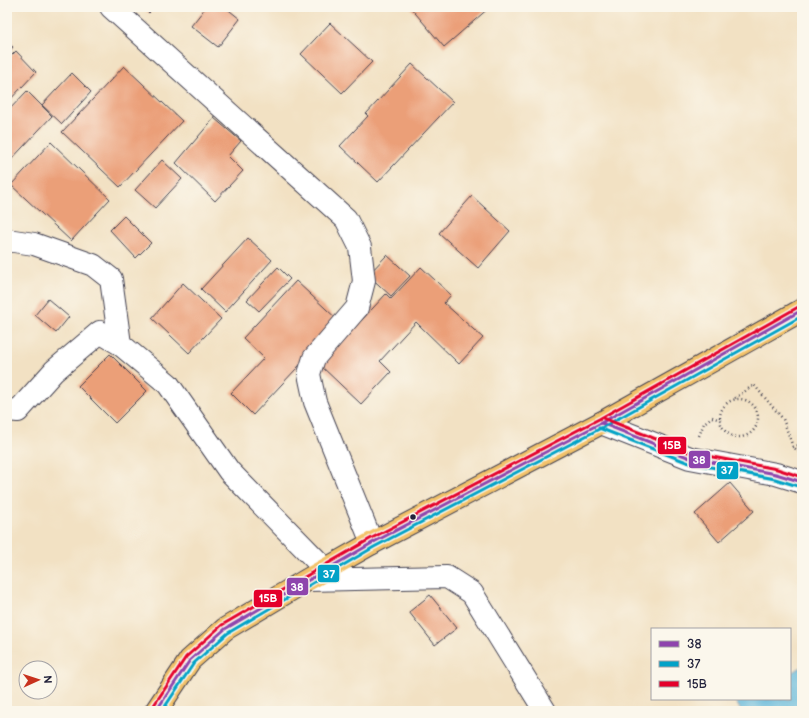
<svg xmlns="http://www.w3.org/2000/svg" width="809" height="718" font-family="'Balsamiq Sans',sans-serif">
<rect width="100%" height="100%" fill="#fbf7ec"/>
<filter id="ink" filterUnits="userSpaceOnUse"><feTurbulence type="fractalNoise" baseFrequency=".025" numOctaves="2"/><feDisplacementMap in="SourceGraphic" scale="8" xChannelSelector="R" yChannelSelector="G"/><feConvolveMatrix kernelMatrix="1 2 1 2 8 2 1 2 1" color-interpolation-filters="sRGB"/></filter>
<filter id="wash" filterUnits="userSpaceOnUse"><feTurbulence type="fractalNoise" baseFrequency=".012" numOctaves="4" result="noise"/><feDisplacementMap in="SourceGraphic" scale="16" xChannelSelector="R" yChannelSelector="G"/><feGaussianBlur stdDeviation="0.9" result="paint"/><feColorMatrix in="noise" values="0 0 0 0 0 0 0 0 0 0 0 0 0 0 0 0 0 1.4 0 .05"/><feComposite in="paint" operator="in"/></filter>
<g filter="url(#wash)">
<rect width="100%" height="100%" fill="#f2e1c3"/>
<path fill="#5cb5d9" stroke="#3f6c8a" d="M802,667V711H741L735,700L737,699H790V673Z"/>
<g id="blocks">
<path fill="#eb9f78" d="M142,7H154L149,13Z
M206,7H225L240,19L218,47L191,26Z
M410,7H490L444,47Z
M330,23L372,62L342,93L301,54Z
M7,42L13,47L7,54Z
M16,51L36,72L7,103V60Z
M412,64L453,102L378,182L340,146L368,116L366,114Z
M124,66L182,121L120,187L62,132Z
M72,73L91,92L62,124L42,105Z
M27,91L52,116L7,164V112Z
M214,118L241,141L228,156L243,171L215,201L176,163Z
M51,142L110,199L71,241L11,185Z
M162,160L182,179L155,208L135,190Z
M472,196L510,231L478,268L439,233Z
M124,216L151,243L136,258L110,230Z
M248,238L272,260L225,312L201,289Z
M387,255L410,276L391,296L368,275Z
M278,267L290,279L259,311L247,300Z
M421,267L451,295L444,303L483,338L459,364L416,322L380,361L391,372L361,404L320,365L386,294L391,299Z
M296,281L340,322L253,415L231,393L264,358L243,338Z
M183,283L221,319L189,353L152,318Z
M48,299L69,317L56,333L35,315Z
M110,354L147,391L115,423L78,386Z
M730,483L754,511L719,542L695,514Z
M430,595L457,628L435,645L409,612Z"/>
</g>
</g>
<g filter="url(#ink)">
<use href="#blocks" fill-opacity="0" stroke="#413f4f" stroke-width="1"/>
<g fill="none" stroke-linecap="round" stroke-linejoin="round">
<defs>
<path id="minor" d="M111,7L346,219L360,247L364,281L357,308L314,358L309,374L315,402L372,543
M7,240L34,244L93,265L111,279L120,344
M7,410L18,411L54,371L100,332L120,344L168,384L229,471L325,569
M601,423L690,458L776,474L802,482
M308,580L447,577L472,593L545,711"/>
<path id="major" d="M156,711L190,660L225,629L307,580L372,543L601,423L802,310"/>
</defs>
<use href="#minor" stroke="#413f4f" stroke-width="24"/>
<use href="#major" stroke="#413f4f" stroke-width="24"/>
<path stroke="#413f4f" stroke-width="2.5" stroke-dasharray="1 3" stroke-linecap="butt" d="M735,398L754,385L783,419L793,447L802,454
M720 418a19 19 0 1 1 38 0a19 19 0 1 1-38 0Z
M699,436L704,423L712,417L720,420
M793,447L802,444"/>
<use href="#minor" stroke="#fff" stroke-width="22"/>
<use href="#major" stroke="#f3c26a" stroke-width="22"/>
<defs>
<path id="bus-1" d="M601,423L690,458L776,474L802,482
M156,711L190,660L225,629L372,543L601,423L802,310"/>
<path id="bus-2" d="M599,428L689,463L775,479L801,487
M162,711L194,663L228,633L374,547L603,427L802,316"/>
<path id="bus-3" d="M603,418L691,453L777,469L802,477
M152,708L186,657L222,625L370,539L599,419L800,306"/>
</defs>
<use href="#bus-1" stroke="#fbf7ec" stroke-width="6"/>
<use href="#bus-2" stroke="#fbf7ec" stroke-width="6"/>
<use href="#bus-3" stroke="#fbf7ec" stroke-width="6"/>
<use href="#bus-1" stroke="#8e44ad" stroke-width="3"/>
<use href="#bus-2" stroke="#02a2c7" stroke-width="3"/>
<use href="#bus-3" stroke="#e4002b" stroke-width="3"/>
</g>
</g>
<circle fill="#22223b" stroke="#fbf7ec" stroke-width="1.5" cx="413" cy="517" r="3.5"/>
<g stroke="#fbf7ec" stroke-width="1.5">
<rect x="657" y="436" width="30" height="19" rx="4" fill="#e4002b"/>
<rect x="688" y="450" width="23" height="19" rx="4" fill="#8e44ad"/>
<rect x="716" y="461" width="23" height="19" rx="4" fill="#02a2c7"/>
<rect x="317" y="564" width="23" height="19" rx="4" fill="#02a2c7"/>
<rect x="286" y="577" width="23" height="19" rx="4" fill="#8e44ad"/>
<rect x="253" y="589" width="30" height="19" rx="4" fill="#e4002b"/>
</g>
<g font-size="11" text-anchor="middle" font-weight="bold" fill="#fff">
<text x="672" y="449">15B</text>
<text x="699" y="464">38</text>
<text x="727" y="474">37</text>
<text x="329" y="578">37</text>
<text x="297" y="591">38</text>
<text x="268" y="602">15B</text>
</g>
<rect width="809" height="718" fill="none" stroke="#fbf7ec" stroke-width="24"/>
<rect x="651" y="628" width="140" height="72" fill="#fbf7ec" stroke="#a4a2a5"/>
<rect x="659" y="641" width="20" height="6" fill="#8e44ad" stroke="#a4a2a5"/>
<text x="687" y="648" font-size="12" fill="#22223b">38</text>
<rect x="659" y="661" width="20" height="6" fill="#02a2c7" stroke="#a4a2a5"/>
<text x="687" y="668" font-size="12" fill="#22223b">37</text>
<rect x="659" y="681" width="20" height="6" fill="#e4002b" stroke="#a4a2a5"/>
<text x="687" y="688" font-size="12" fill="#22223b">15B</text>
<g transform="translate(38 680) rotate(87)"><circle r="19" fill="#fbf7ec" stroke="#a4a2a5"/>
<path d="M0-3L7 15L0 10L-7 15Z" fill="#c8321e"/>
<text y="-6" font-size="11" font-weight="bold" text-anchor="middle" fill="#22223b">N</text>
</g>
</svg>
